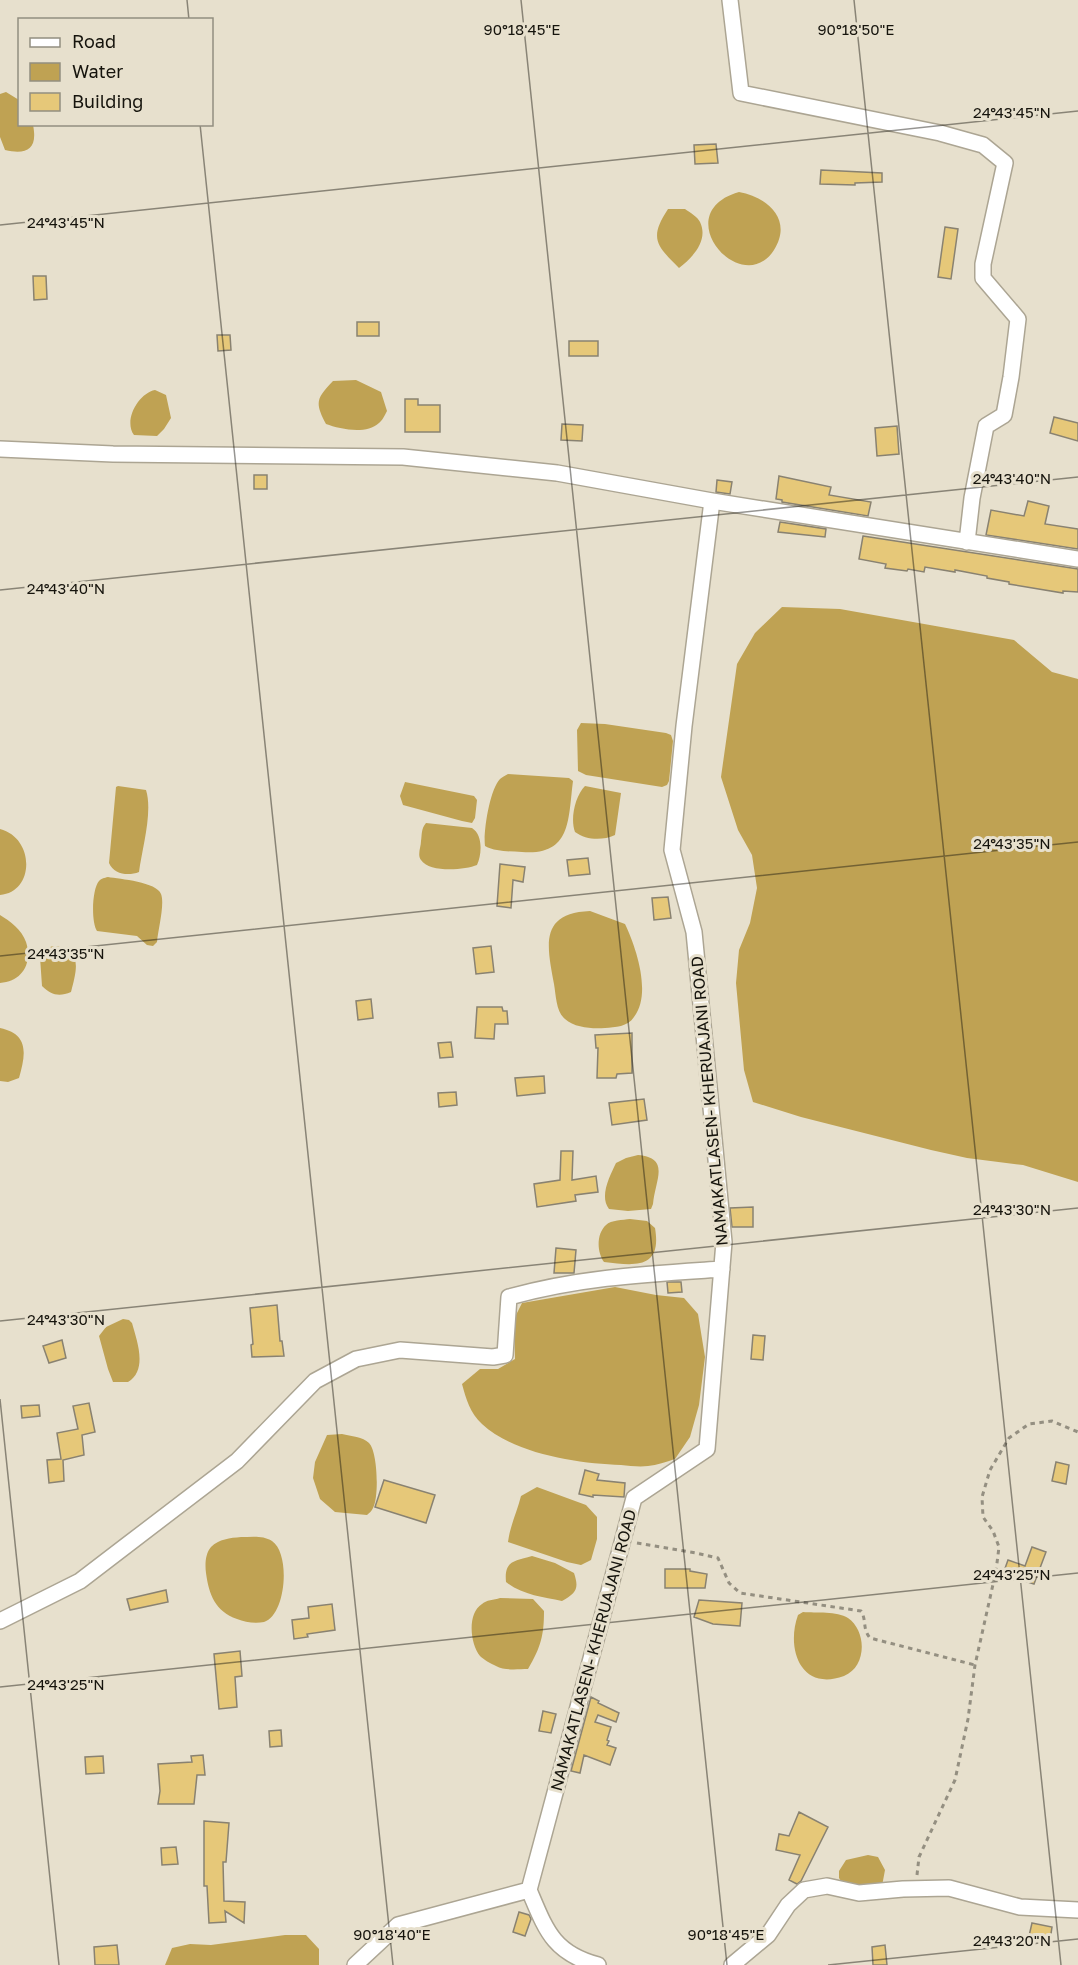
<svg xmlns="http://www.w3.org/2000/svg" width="1078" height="1965" font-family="'Golos Text',sans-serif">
<rect width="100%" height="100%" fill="#e7e0cd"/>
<path fill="#bfa253" d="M6,92L19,100L20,124L33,125C38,149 27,155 5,150L0,137V94Z
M739,192C768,197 793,220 774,250C742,300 666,213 739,192Z
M668,209H685C689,212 698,217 700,222C709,241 692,258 679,268C656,245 649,238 668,209Z
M356,380L381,392L387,411C385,415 382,421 379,423C366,435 340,429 326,424C314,402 317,398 333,381Z
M155,390L166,395L171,418L164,429L157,436L134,435C123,420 139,393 155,390Z
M782,607L840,609L1014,640L1052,672L1078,679V1182L1023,1165L967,1158L931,1150L801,1117L753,1102L744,1070L736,983L739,950L750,923L757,888L752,855L738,830L721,777L737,664L755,633Z
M581,723L605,724L666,733L671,735L673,741L669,781L667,785L662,787L586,775L578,771L577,730Z
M508,774L569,778L573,781C568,819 572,856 522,852C509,851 496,852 485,846C483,832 490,789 500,779C502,777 505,776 508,774Z
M405,782L474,796L477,800L475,818L472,823L462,821L403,805L400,796Z
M118,786L146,790C153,812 142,849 139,872C129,876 114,875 109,863L116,787Z
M585,786L621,793L615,835C602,841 586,840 575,832C570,819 575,796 585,786Z
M426,823L472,828C483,835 482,854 477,865C465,870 429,873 421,860C417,855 421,847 421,841C422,834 421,829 426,823Z
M0,829C35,838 35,892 0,895Z
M108,877C120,879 157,882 161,894C165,904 158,930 157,942L153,946L147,945L137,936L97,931C91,922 92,889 99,881C102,878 104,878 108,877Z
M590,911L625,924C636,947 652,994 634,1017C628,1027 615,1027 605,1028C593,1029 575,1028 565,1019C556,1012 556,995 554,984C547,946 539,913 590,911Z
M0,915C10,921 22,930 26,942C33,963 22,982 0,983Z
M53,946C83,948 77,969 71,992C59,997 51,995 42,986L40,957L42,950Z
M0,1028C29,1034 26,1054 19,1078L8,1082L0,1081Z
M638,1155C671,1158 655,1180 653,1204L651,1209L628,1211L609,1209C599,1196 610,1176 616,1163L626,1158Z
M630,1219L647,1221L655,1228C662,1269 636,1266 604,1262C597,1253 596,1234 606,1225C611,1220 623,1220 630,1219Z
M615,1287L656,1295L684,1298L698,1314L705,1357L699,1405L690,1437L675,1459C666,1462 657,1465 648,1466C640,1467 630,1466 621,1465C579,1464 514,1454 482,1424C470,1413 466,1399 462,1384L480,1369H498L515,1359L514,1319L522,1303Z
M123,1319L129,1320L132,1323C137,1341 148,1370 128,1382H113L108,1369L99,1336L106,1327Z
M342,1434C351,1436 363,1437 369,1443C378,1452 379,1498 373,1508C372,1511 369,1513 367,1515L335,1512L320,1499L313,1478L315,1462L327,1435Z
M537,1487L586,1505L597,1517V1539L591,1560L581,1565L567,1562L508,1542C510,1526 517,1512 521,1496Z
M241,1537C251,1537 263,1535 272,1541C291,1554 286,1615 264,1622C255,1624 245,1622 237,1619C215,1611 209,1595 206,1573C205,1565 205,1554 211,1547C219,1539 230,1538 241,1537Z
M532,1556L555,1563L574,1573C579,1588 577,1593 562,1601C543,1597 522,1595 506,1582C504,1561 514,1561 532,1556Z
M500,1598L533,1599L544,1611C544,1635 541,1647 528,1669C518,1669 505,1671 496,1666C491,1664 483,1659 480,1656C470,1644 467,1613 482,1604C486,1600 494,1600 500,1598Z
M803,1612C816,1613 837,1611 848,1618C867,1631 867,1667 844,1676C800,1692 786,1648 798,1615Z
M868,1855L878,1857L885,1870L882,1886H844L839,1878V1871L846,1860Z
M285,1935H306L319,1949V1965H165L172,1948L190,1944L211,1945Z"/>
<path fill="#e6c879" stroke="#898271" stroke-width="1.5" d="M716,144L718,163L695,164L694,145Z
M821,170L882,173V182L855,183V185L820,184Z
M945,227L958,229L951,279L938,277Z
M33,276H46L47,299L34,300Z
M357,322H379V336H357Z
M217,335H230L231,350L218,351Z
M569,341H598V356H569Z
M405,399H418V405H440V432H405Z
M1054,417L1078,423V441L1050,433Z
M562,424L583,425L582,441L561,440Z
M897,426L899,454L877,456L875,428Z
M254,475H267V489H254Z
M779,476L831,487L829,495L871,502L868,516L782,502V500L776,499Z
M717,480L732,482L730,494L716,492Z
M1028,501L1049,506L1045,524L1078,529V549L986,535L991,510L1024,516Z
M780,522L826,529L825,537L778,532Z
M863,536L1078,569V592L1063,591V593L1009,584V582L987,578V576L955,570V572L925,567L924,572L908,569L907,571L885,568L886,564L859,559Z
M588,858L590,874L569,876L567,860Z
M500,864L525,867L523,882L513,880L511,908L497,906Z
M668,897L671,918L654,920L652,898Z
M491,946L494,972L476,974L473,948Z
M371,999L373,1018L358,1020L356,1001Z
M477,1007H502L503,1011H507L508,1024H495L494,1039L475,1038Z
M632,1033V1073L617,1074L616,1078H597L598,1048H596L595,1035Z
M451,1042L453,1057L440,1058L438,1043Z
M544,1076L545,1093L517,1096L515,1078Z
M456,1092L457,1105L439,1107L438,1093Z
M644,1099L647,1120L612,1125L609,1103Z
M561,1151H573L572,1180L596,1176L598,1192L575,1195L576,1201L537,1207L534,1184L560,1180Z
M753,1207V1227H732L730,1208Z
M556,1248L576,1250L574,1273H554Z
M667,1282H681L682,1292L668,1293Z
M277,1305L280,1341H282L284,1356L252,1357L251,1345L253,1344L250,1308Z
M753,1335L765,1336L763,1360L751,1359Z
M62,1340L66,1358L49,1363L43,1346Z
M89,1403L95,1432L82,1435L84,1455L63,1460L64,1481L49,1483L47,1460L61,1459L57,1433L78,1429L73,1406Z
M39,1405L40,1416L22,1418L21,1406Z
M1056,1462L1069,1465L1066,1484L1052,1481Z
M585,1470L599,1474L597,1480L625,1483L624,1497L593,1495V1497L579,1494Z
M384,1480L435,1495L426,1523L375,1507Z
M1032,1547L1046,1552L1034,1584L1003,1574L1008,1560L1025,1566Z
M665,1569H690V1571L707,1574L705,1588H665Z
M166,1590L168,1602L130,1610L127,1599Z
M699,1600L742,1603L740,1626L713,1624L694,1617Z
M332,1604L335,1630L307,1634L308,1637L294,1639L292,1620L309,1618L308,1607Z
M240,1651L242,1676L235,1677L237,1707L219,1709L214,1654Z
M591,1697L599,1701L598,1703L619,1713L616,1722L598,1715L595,1722L611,1727L607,1740L609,1741L607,1745L616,1748L610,1765L584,1755L580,1773L571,1771Z
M543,1711L556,1714L551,1733L539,1731Z
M281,1730L282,1746L270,1747L269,1731Z
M203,1755L205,1775H197L194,1804H158L160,1791L158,1764L192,1762L191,1756Z
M103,1756L104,1773L86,1774L85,1757Z
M799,1812L828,1827L801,1881L797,1884L789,1880L800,1855L776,1850L779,1834L789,1836Z
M204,1821L229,1823L226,1862H223L224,1901L245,1902L244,1923L225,1911L226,1922L209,1923L207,1886H204Z
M176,1847L178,1864L162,1865L161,1848Z
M519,1912L529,1915L531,1919L525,1936L513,1932Z
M1032,1923L1052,1927L1050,1940L1029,1936Z
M117,1945L119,1965H95L94,1947Z
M885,1945L887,1965H873L872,1947Z"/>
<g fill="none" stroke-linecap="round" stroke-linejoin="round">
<defs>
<path id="street" d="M730,0L741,93L940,133L983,145L1005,163L983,264V278L1018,319L1011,377L1004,415L986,426L972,498L967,542
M0,449L113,454L403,457L557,473L712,501L1078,559
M0,1621L80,1581L127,1545L237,1461L315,1381L356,1359L400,1350L493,1357L505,1355L509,1297C581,1277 647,1274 722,1269
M529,1890C546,1930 553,1953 598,1965
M355,1965L398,1925L529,1890L634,1498L707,1449L724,1242L694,932L672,850L684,726L712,501
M732,1965L768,1935L788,1905L804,1890L827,1886L859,1893L903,1889L949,1888L1020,1907L1078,1910"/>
</defs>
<use href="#street" stroke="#aca593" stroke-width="18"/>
<path stroke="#948f81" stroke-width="3" stroke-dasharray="4.5 4.5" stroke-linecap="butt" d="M637,1543L696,1553L718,1558L729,1583L740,1593L861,1611C867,1621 862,1628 870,1638L975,1665
M917,1875L919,1857L955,1780L968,1719L975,1665L996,1571L999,1547L993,1531L983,1517L982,1497L990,1470L1009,1438L1029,1424L1052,1421L1078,1432"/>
<use href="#street" stroke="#fff" stroke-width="15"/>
</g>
<path fill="none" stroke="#16140d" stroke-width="1.5" stroke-opacity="0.45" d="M187,0L189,20M521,0L727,1965M854,0L1061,1965M200,124L393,1965M0,225L1078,111M0,590L1078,477M0,956L1078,842M0,1321L1078,1208M0,1399L59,1965M0,1687L1078,1573M828,1965L1078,1939"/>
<g text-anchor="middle" stroke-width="6" stroke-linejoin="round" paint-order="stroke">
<g font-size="16" fill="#16140d" stroke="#e7e0cd">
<text transform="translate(709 1101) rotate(-95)" y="6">NAMAKATLASEN- KHERUAJANI ROAD</text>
<text transform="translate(593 1650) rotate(-75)" y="6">NAMAKATLASEN- KHERUAJANI ROAD</text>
</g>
</g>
<g font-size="15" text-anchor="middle" fill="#16140d" stroke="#e7e0cd" stroke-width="6" stroke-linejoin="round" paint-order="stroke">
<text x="522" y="35">90°18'45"E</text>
<text x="856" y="35">90°18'50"E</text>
<text x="1012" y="118">24°43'45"N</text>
<text x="66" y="228">24°43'45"N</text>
<text x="1012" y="484">24°43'40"N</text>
<text x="66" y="594">24°43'40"N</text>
<text x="1012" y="849">24°43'35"N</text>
<text x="66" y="959">24°43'35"N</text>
<text x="1012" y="1215">24°43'30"N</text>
<text x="66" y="1325">24°43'30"N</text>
<text x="1012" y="1580">24°43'25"N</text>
<text x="66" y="1690">24°43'25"N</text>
<text x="392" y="1940">90°18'40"E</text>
<text x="726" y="1940">90°18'45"E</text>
<text x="1012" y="1946">24°43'20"N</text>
</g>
<rect x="18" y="18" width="195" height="108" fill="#e7e0cd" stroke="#938e80" stroke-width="1.5"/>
<rect x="30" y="38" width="30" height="9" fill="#ffffff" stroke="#938e80" stroke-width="1.5"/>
<text x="72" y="48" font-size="18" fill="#16140d">Road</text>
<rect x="30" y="63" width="30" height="18" fill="#bfa253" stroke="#938e80" stroke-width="1.5"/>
<text x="72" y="78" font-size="18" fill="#16140d">Water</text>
<rect x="30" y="93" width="30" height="18" fill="#e6c879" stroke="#938e80" stroke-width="1.5"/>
<text x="72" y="108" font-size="18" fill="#16140d">Building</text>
</svg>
